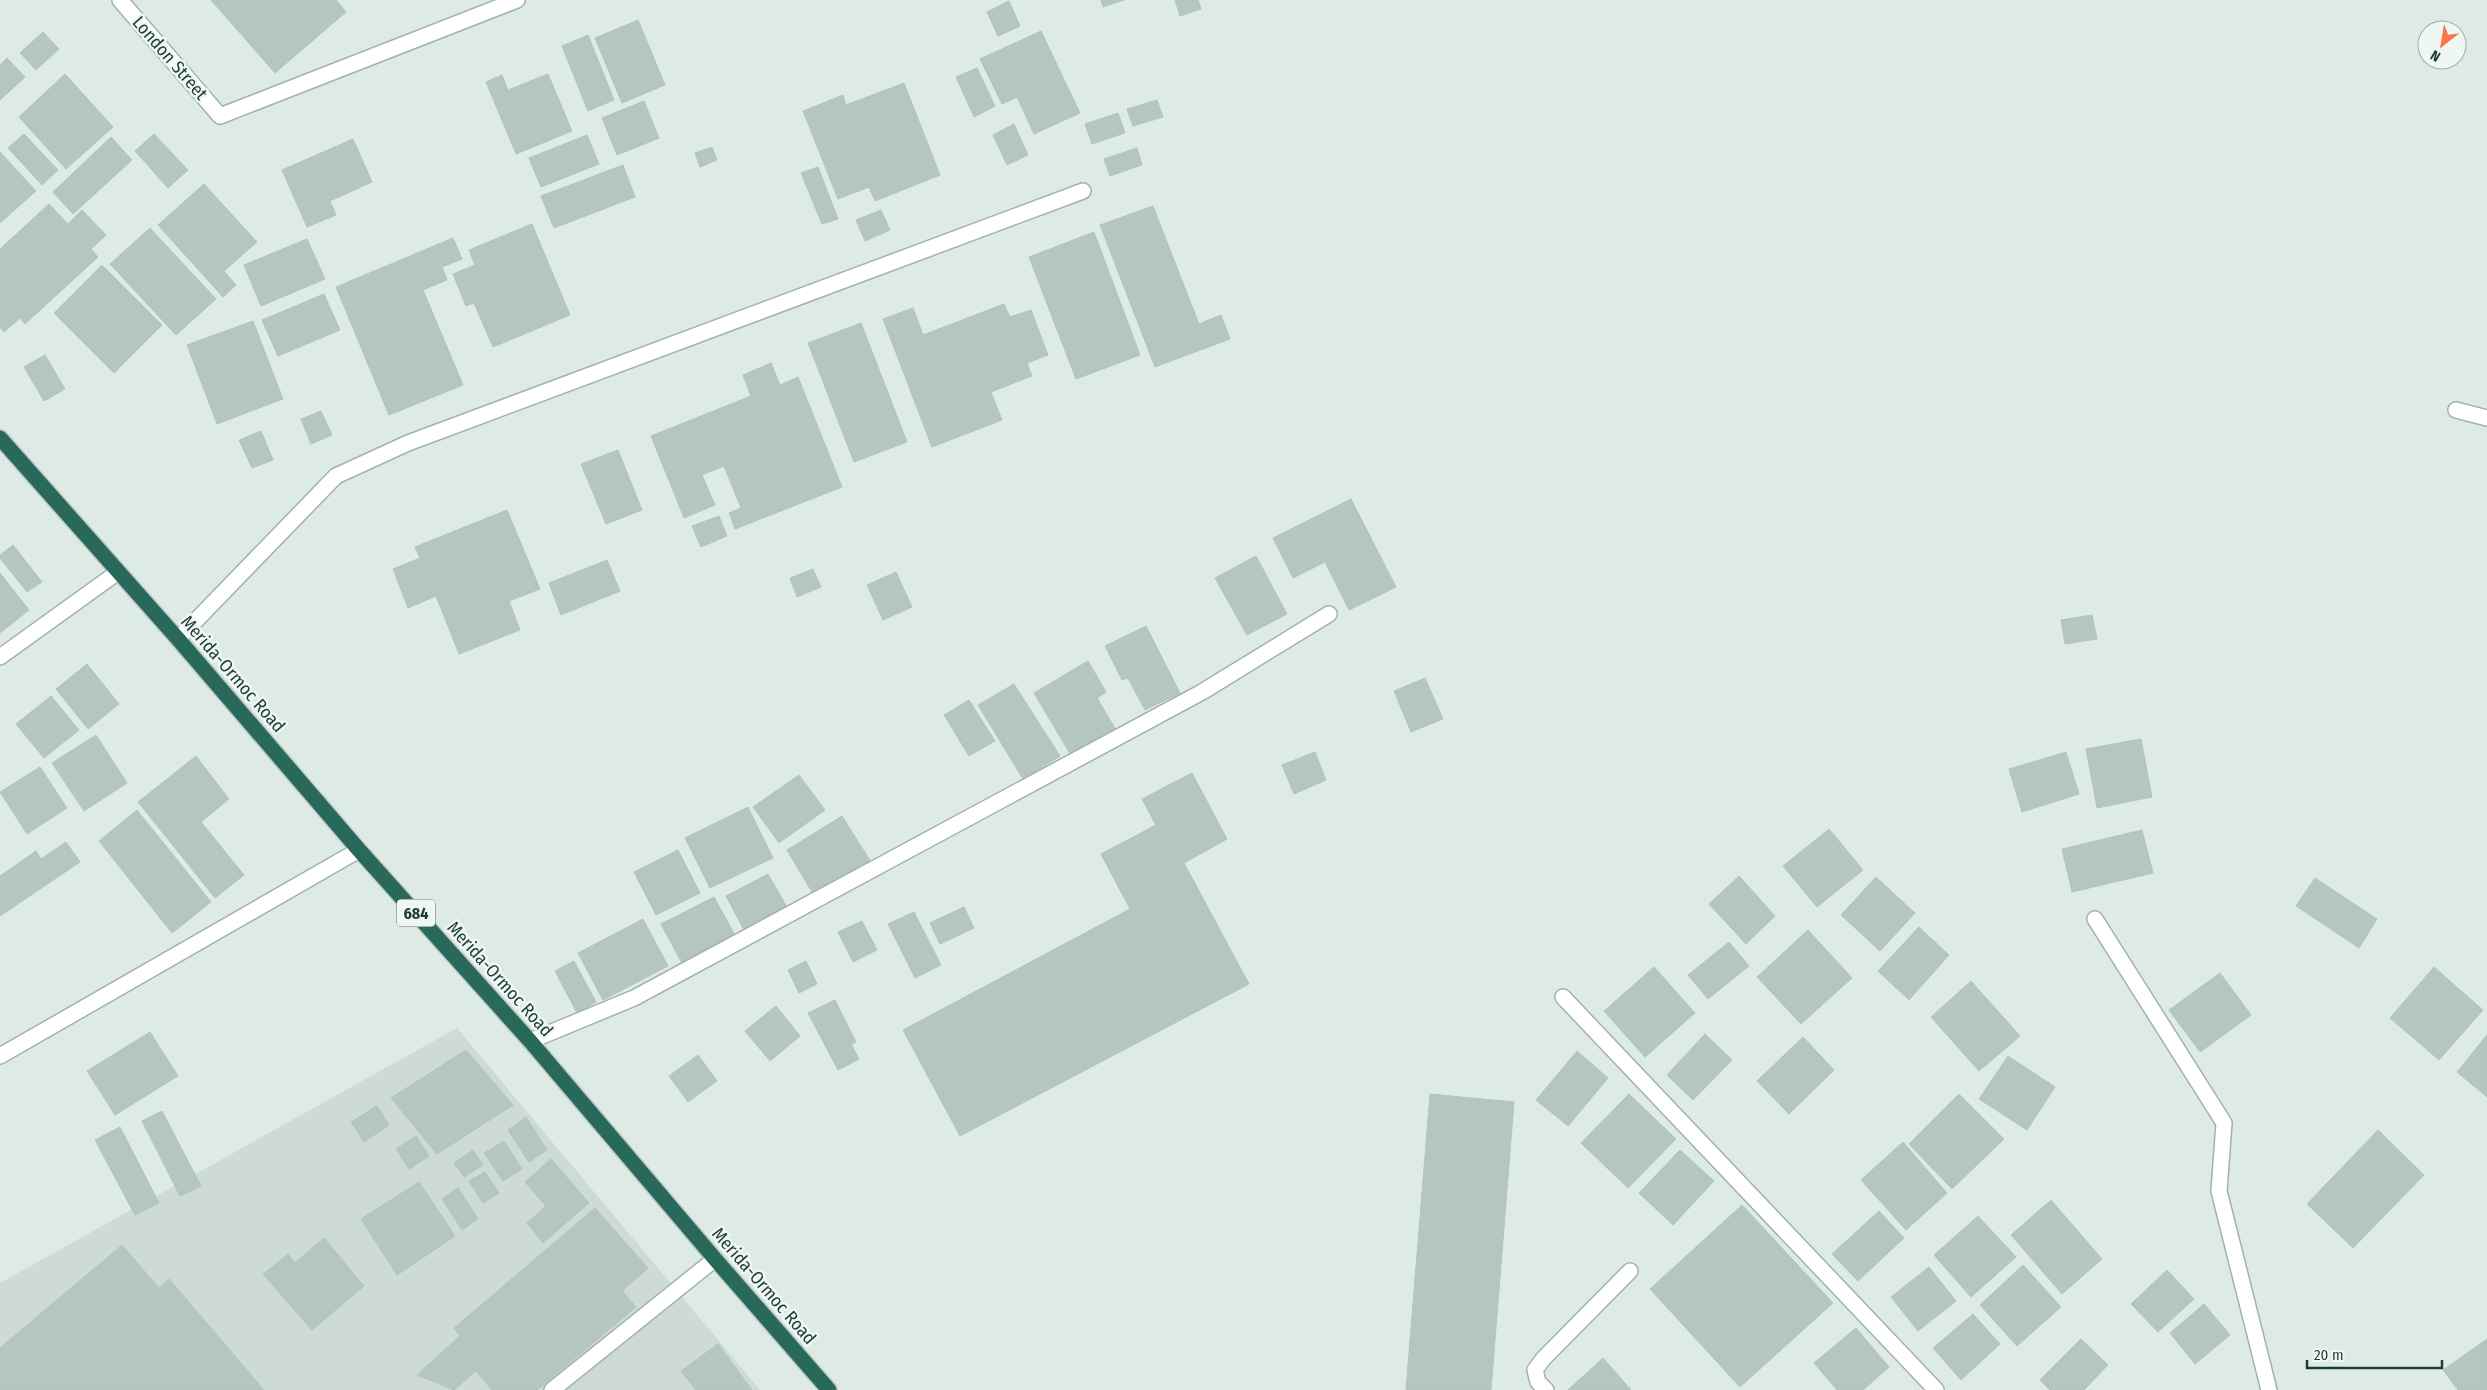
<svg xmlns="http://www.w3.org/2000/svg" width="2487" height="1390" font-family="'Fira Sans Condensed',sans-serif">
<rect width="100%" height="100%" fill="#deebe5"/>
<path fill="#cddbd4" d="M457,1028L760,1390H0V1283Z"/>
<path fill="#b4c6be" stroke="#b1c5bc" d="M211,0H336L346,12L275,73Z
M1101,0H1124L1103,7Z
M1175,0H1198L1201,9L1180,16Z
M1009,1L1020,26L998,36L987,12Z
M638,20L665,85L622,103L595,38Z
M1041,31L1080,113L1034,134L1017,97L1002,104L980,59Z
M43,32L59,49L36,70L20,53Z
M588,35L614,100L588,111L562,46Z
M7,58L25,77L0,100V65Z
M977,68L995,106L974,117L956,77Z
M65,74L113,127L66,169L19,117Z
M548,74L572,131L516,154L486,82L502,75L508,90Z
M904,83L940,175L875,201L869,187L838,199L803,111L843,95L846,105Z
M1157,100L1163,117L1133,126L1127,109Z
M644,101L659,138L617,155L602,118Z
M1118,113L1125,133L1092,144L1085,124Z
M1014,124L1028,155L1007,165L993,135Z
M24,134L58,170L42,185L8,148Z
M154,134L188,170L168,188L135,151Z
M587,135L599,164L541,187L529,158Z
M111,137L132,160L73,214L53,192Z
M353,139L372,182L330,201L336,215L307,227L282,170Z
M712,147L717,160L700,167L695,153Z
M1137,148L1142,165L1110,176L1104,159Z
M0,152L36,191L0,223Z
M623,165L635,197L554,228L541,196Z
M818,167L838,219L822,224L801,173Z
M204,184L257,242L224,271L236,285L223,297L158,225Z
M49,204L68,224L82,210L106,235L91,249L98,257L25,324L20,318L4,332L0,327V249Z
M1153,206L1199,324L1221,315L1230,339L1155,367L1100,225Z
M881,210L890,230L865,241L856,220Z
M532,224L570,315L493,347L474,303L466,306L453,274L475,265L469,250Z
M150,228L216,299L176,335L110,264Z
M1094,232L1140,355L1076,379L1029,257Z
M453,238L462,259L442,267L447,280L423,290L463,385L389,415L336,287Z
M307,239L325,279L261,306L244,265Z
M102,265L162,325L114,373L54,313Z
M324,294L340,330L278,356L262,320Z
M1004,304L1010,317L1031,310L1048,355L1027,363L1032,376L991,392L1002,420L932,447L883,319L913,308L923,335Z
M253,321L283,399L217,424L187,345Z
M861,323L907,442L854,462L808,343Z
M45,355L65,389L44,401L24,367Z
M771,363L780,385L798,377L842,487L735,529L729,513L741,508L724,466L702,475L715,505L684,518L651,436L751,396L743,375Z
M321,411L332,435L311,444L301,419Z
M261,431L273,460L252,468L239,440Z
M618,450L642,510L606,524L581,464Z
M1351,499L1396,587L1349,610L1325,562L1293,578L1273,538Z
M507,510L540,589L509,601L520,630L459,654L436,596L408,608L393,569L420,558L415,547Z
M719,516L727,536L701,547L692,526Z
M13,545L42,582L27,592L0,558V555Z
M1256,556L1287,614L1247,635L1215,578Z
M607,560L620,591L561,615L549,583Z
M813,569L821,587L797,597L790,578Z
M896,572L912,607L883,620L867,585Z
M0,573L29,610L0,633Z
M2092,615L2097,639L2065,644L2061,620Z
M1146,626L1180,693L1145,710L1128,678L1122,680L1105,646Z
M1088,661L1106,692L1097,698L1116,730L1072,757L1034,693Z
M87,664L119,704L88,729L56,689Z
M1425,678L1443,719L1411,732L1394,691Z
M1014,684L1060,756L1023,779L978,705Z
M51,696L79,730L44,758L16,724Z
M969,700L995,741L969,756L944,715Z
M96,735L127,783L84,811L52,763Z
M2141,739L2152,797L2097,808L2086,749Z
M1315,752L1326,780L1294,794L1282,765Z
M2066,752L2079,794L2022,812L2009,769Z
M196,756L229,799L201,822L244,875L215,898L138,802Z
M40,767L67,808L27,834L0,792Z
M1192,773L1227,839L1184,863L1249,984L960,1136L903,1030L1130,909L1101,854L1156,825L1142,799Z
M799,775L825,810L779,843L753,807Z
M748,807L773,858L710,888L685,838Z
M137,810L211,902L172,933L99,841Z
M842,816L871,862L815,897L787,850Z
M1829,829L1863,870L1817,907L1783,866Z
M2142,830L2153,873L2072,892L2062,849Z
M66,842L80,862L0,916V876L36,851L41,859Z
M678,850L700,893L656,915L634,872Z
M768,874L788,909L745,932L726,896Z
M1739,876L1775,916L1746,944L1709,904Z
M1876,877L1915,913L1880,951L1841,915Z
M2315,878L2377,919L2359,948L2296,906Z
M714,897L737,939L684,967L661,924Z
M964,907L974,928L940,944L930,923Z
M914,912L941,965L915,978L888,924Z
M643,919L668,966L603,1000L578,953Z
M862,921L877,950L853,962L838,932Z
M1919,927L1949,955L1909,1000L1878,971Z
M1808,930L1852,978L1801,1024L1757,977Z
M1729,942L1749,966L1708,999L1688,975Z
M574,961L596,1002L577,1013L555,971Z
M806,961L817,984L799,993L788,970Z
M1654,967L1695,1013L1645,1057L1604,1011Z
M2434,967L2483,1010L2439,1060L2390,1018Z
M2220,973L2251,1015L2200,1052L2169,1010Z
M1971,981L2020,1036L1979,1071L1931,1017Z
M835,1000L856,1042L851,1044L859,1059L838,1070L808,1013Z
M776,1006L800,1036L770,1061L745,1031Z
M150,1032L178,1076L115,1115L87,1071Z
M1705,1034L1732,1060L1693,1100L1667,1075Z
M2487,1035V1097L2457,1072Z
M1803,1037L1834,1070L1789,1114L1757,1081Z
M466,1050L513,1105L437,1154L391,1098Z
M1577,1051L1608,1078L1568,1126L1536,1100Z
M698,1055L717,1081L688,1102L669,1076Z
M2008,1056L2055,1087L2027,1130L1979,1099Z
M1430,1094L1514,1102L1491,1390H1406Z
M1629,1094L1676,1139L1628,1188L1581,1143Z
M1959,1094L2004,1139L1952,1189L1909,1144Z
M377,1106L389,1125L364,1142L351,1122Z
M162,1111L201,1186L180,1196L142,1121Z
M526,1117L547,1150L529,1162L508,1130Z
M120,1127L159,1203L135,1215L95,1140Z
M2378,1130L2424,1175L2353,1248L2307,1204Z
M416,1136L429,1156L409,1169L396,1149Z
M504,1141L522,1169L503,1181L484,1153Z
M1903,1142L1947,1193L1906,1230L1861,1180Z
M473,1150L483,1165L464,1177L454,1163Z
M1680,1150L1714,1181L1673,1225L1639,1193Z
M551,1159L589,1203L543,1243L527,1223L546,1206L525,1182Z
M485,1172L499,1193L483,1203L469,1181Z
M419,1182L455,1236L397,1275L361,1219Z
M458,1188L478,1219L462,1230L442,1199Z
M2051,1200L2102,1259L2062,1294L2011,1235Z
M1742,1205L1833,1303L1740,1387L1650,1289Z
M595,1208L648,1268L622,1291L636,1307L537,1390H492L476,1371L454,1390L417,1375L460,1336L454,1328Z
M1879,1211L1904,1238L1858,1281L1832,1254Z
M1978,1216L2016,1257L1971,1297L1934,1255Z
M324,1238L364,1286L312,1330L263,1274L288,1254L295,1263Z
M122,1245L159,1288L169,1279L264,1390H0V1348Z
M2023,1265L2061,1307L2017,1346L1980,1305Z
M1929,1267L1956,1301L1918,1331L1891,1297Z
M2167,1270L2194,1299L2158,1332L2131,1304Z
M2204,1304L2230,1335L2195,1364L2170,1333Z
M1973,1314L2000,1344L1961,1380L1933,1348Z
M1856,1328L1889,1367L1863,1390H1837L1814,1363Z
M2081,1339L2108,1365L2084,1390H2050L2040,1380Z
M2487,1339V1390H2458L2443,1370Z
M718,1344L752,1390H696L681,1371Z
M1603,1358L1631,1390H1568Z"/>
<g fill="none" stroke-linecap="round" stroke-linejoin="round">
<defs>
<path id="minor" d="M120,0L220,116L517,0
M2456,410L2487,418
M178,639L336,476L408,443L1083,191
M0,657L118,572
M2095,919L2224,1123L2219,1191L2269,1390
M1563,997L1936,1390
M530,1041L634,998L1202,692L1329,614
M0,1056L359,850
M552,1390L715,1259
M1546,1390L1538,1382L1535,1370L1543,1359L1630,1271"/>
<path id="highway" d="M0,438L178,639L359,850L530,1041L715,1259L829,1390"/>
</defs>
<use href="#minor" stroke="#a1b3ac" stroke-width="18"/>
<use href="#highway" stroke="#c0c8c6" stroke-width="18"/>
<use href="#minor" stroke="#fff" stroke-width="15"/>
<use href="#highway" stroke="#29695b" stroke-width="15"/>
</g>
<g text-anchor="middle" stroke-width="5" stroke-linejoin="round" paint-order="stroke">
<rect fill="#eff7f3" stroke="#5d746d" stroke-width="1" x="397" y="899.5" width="38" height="27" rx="4"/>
<g font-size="16" font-weight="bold" fill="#1f3c34">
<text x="416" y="919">684</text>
</g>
<g font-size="18" fill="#1f3c34" stroke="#eff7f3">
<text transform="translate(170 58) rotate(49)" y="6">London Street</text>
<text transform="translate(233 674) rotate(49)" y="6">Merida-Ormoc Road</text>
<text transform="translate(500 979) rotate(48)" y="6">Merida-Ormoc Road</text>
<text transform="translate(764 1286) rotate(49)" y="6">Merida-Ormoc Road</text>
</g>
</g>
<g transform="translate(2442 45) rotate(211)"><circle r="24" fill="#eff7f3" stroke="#9caca7"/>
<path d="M0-4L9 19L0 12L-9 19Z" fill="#fa764d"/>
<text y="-8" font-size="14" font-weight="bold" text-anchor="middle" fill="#1f3c34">N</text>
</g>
<path d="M2307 1360v8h135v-8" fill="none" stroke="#1f3c34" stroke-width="2.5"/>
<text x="2314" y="1360" font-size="15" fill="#1f3c34" stroke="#eff7f3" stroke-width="4" paint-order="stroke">20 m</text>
</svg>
